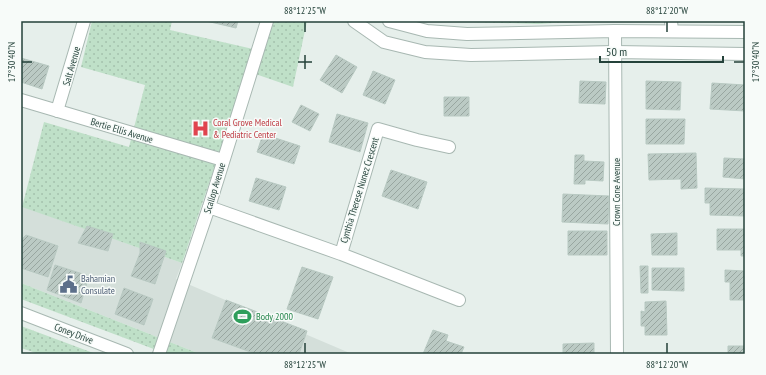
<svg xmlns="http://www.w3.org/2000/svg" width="766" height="375" font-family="'PT Sans Narrow',sans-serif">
<defs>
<pattern id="grass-dots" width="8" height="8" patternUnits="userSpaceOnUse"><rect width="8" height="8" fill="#bfe0c8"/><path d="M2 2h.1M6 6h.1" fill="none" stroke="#a4c1ad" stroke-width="1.8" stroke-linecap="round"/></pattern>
<pattern id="building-hatch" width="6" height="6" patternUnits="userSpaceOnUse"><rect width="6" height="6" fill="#bbcac4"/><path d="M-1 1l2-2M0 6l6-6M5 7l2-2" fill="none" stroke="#98a6a0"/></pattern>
</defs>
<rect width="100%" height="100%" fill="#e6efeb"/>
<path fill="#d4dfda" d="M21,206L182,263L176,279L352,354H200L21,283Z"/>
<path fill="url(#grass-dots)" d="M92,21H172L170,30L253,49L262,21H307L293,87L247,71L182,263L22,207L44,122L129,147L145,85L81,67Z
M441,21H583L538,24Z
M21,283L200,354H167L21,299Z
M21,326L96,354H39L21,348Z"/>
<path fill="url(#building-hatch)" stroke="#b8c9c2" d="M206,21H238L236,28Z
M336,55L357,67L342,93L320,80Z
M21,58L49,66L42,89L21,82Z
M373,71L395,80L385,104L363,95Z
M580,81L606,82L605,104L579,103Z
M646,81L681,82L680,110L646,109Z
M712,83L745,85V111L710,109Z
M444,97H469V116H444Z
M301,105L319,114L310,131L292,122Z
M337,114L368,123L360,152L329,142Z
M646,119H685L684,144H646Z
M263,134L300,146L294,164L257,152Z
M696,153L697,188L681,189V179L649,180L648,154Z
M575,155H584V161L604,162L603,181L585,180V184H574Z
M724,158L745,159V179L723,177Z
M391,170L427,182L418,209L382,196Z
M256,178L286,187L279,210L249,201Z
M705,188L745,189V216L710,215V203H705Z
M563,194L609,196L608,224L562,222Z
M87,226L113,234L108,251L78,243Z
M717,229H745V256H741V250H717Z
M568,231H607V255H568Z
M677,233V255H652L651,234Z
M26,235L58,246L48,277L21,268V240Z
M140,242L166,251L155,284L131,276L140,253Z
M55,265L89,276L81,303L47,290Z
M640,266H648V293H641Z
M302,267L333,277L318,319L287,309Z
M652,268H684V291L652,290Z
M725,270L745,271V300H730V282H725Z
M124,288L153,299L144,325L115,314Z
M226,300L307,331L299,354H256L212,338Z
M666,301L667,335H645V326H641V311L645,312V302Z
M433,330L448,335L446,341L464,347L461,354H423Z
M594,343V354H563V344Z
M728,346H745V354H728Z"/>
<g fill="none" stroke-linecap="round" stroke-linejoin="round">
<defs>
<path id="minor" d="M671,21L672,31
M615,31L617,354
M21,100L223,160
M57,111L84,21
M209,207L341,254L459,300
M341,254L378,129L417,140L449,147
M159,354L209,207L267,21"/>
<path id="tertiary" d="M354,21L384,42L425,52L471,55L615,52L745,54
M389,21L427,31L467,34L615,31L745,32
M21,313L127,354"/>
</defs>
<use href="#minor" stroke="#a8b8b2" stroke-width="14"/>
<use href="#tertiary" stroke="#a8b8b2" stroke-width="14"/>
<use href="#minor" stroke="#fff" stroke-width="12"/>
<use href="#tertiary" stroke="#fff" stroke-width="12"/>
</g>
<path fill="none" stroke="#24423a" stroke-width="1.5" d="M305,22V32M667,22V32M305,55V69M22,62H32M298,62H312M734,62H744M305,343V353M667,343V353"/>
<defs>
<symbol id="hospital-bare" viewBox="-9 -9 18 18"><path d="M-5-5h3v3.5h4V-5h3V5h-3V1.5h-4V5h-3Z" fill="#e0444e" stroke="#f7fbf9" stroke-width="2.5" paint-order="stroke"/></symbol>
<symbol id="civic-bare" viewBox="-9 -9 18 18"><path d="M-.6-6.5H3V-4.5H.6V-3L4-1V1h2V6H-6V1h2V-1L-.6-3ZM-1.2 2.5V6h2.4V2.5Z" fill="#5c6f8a" stroke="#f7fbf9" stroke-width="2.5" paint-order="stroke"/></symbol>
<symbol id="stadium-bare" viewBox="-9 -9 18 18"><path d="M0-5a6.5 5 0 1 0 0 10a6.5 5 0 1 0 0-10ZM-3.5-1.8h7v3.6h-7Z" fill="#2e9e5b" stroke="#f7fbf9" stroke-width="2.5" paint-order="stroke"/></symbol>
</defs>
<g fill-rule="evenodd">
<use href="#hospital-bare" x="188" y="116" width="25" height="25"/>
<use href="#civic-bare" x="56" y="272" width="25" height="25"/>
<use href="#stadium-bare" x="230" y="304" width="25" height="25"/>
</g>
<g text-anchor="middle" stroke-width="3" stroke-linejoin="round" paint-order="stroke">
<g font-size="10" fill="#24423a" stroke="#f7fbf9">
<text transform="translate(71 66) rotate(-74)" y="4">Salt Avenue</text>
<text transform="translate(122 130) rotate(17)" y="4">Bertie Ellis Avenue</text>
<text transform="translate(214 188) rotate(-73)" y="4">Scallop Avenue</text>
<text transform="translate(359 190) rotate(-73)" y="4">Cynthia Therese Nunez Crescent</text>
<text transform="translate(616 192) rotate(-90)" y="4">Crown Cone Avenue</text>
<text transform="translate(74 333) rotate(21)" y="4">Coney Drive</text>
</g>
<g font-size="10" fill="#be3a42" stroke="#f7fbf9" text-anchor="start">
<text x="213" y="126">Coral Grove Medical<tspan x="213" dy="12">&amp; Pediatric Center</tspan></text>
</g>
<g font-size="10" fill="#4e5e75" stroke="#f7fbf9" text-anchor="start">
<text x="81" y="282">Bahamian<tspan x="81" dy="12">Consulate</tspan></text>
</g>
<g font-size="10" fill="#27864d" stroke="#f7fbf9" text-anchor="start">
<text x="256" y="320">Body 2000</text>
</g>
</g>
<rect width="766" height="375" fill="none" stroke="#f7fbf9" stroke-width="44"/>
<path d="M600 56v6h123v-6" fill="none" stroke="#24423a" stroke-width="2"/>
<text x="606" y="56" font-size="12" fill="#24423a" stroke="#f7fbf9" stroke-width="3" paint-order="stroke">50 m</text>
<rect x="22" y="22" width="722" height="331" fill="none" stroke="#24423a" stroke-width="1.5"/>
<g font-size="10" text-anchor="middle" fill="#24423a">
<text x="305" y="14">88°12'25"W</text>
<text x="667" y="14">88°12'20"W</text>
<text transform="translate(11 62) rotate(-90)" y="4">17°30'40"N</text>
<text transform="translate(755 62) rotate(-90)" y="4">17°30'40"N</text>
<text x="305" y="368">88°12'25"W</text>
<text x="667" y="368">88°12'20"W</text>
</g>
</svg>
